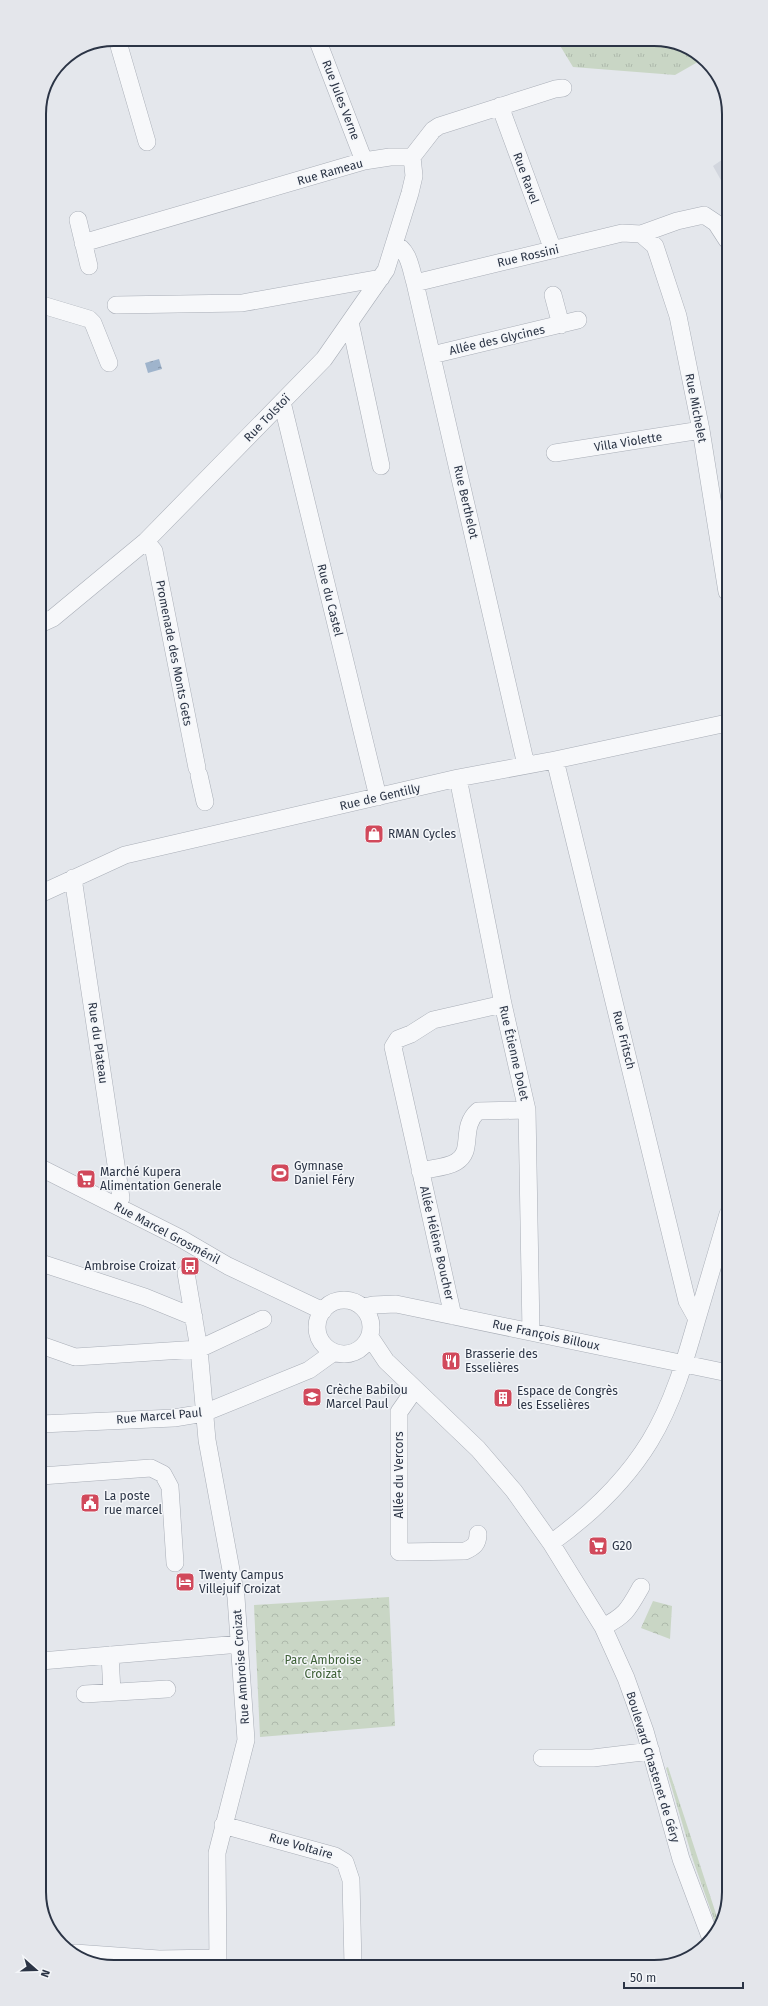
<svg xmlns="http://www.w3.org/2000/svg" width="768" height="2006" font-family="'Fira Sans',sans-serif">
<defs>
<pattern id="grass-tufts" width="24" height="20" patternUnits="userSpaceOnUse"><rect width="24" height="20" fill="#c9d6c5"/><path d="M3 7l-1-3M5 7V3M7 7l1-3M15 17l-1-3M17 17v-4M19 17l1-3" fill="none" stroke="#adb8ab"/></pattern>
<pattern id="forest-crowns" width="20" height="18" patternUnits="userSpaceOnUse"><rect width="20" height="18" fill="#c9d6c5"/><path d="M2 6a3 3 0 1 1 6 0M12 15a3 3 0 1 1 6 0" fill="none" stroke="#adb8ab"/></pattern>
<pattern id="water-ripples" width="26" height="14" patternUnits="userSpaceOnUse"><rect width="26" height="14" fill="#9fb4cc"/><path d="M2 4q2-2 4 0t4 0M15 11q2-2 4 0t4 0" fill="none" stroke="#8293a7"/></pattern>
</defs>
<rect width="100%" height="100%" fill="#e4e7ec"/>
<path fill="#d2d6de" d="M726,157L727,191L713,166Z"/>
<path fill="url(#grass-tufts)" d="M556,39H660L700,55L703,59L675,75L573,67Z
M668,1767L719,1923L717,1928L693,1860L666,1768Z"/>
<path fill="url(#forest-crowns)" d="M389,1597L395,1726L260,1737L254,1605Z
M653,1601L672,1606L670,1639L641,1628Z"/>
<path fill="url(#water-ripples)" d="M159,359L162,369L148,373L145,363Z"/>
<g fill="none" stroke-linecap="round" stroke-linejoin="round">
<defs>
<path id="minor" d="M117,39L147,142
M317,39L364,161
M500,106L553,250
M412,157L433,130L439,126L555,89L563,88
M78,220L89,266
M641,234L655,246L678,316L701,430L727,592
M83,243L364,161L390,157H412
M394,244C409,249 411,270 415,283L526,765
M415,283L622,233L641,234L677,221L704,215L716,223L727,240
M553,295L561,325
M39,304L89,319L93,323L109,363
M116,305L242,303L381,278
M350,322L381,466
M432,355L578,320
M282,402L378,797
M555,453L701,430
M146,541L154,551L197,768
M40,624L53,618L146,541L324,359L386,270L410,193L414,176L412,157
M555,760L687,1301L697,1319
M199,775L205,802
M458,778L503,1004L527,1110L531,1332
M73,878L121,1198L117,1206
M40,894L125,855L458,778L555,760L727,723
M41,1168L180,1238L228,1266L323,1311
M420,1171C431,1168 446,1168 456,1162C475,1151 459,1128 478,1111L527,1110
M41,1263L145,1297L194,1317
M186,1273L199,1349L207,1440L236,1597L246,1740L217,1853L218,1966
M317 1327a27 27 0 1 1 54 0a27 27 0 1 1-54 0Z
M363,1307L373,1305L396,1304L728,1373
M453,1316L393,1047L398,1039L411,1034L433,1020L503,1004
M370,1337L386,1361L478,1449L514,1491L551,1543L603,1627L626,1678L645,1731L681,1859L711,1939
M41,1345L75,1357L199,1349L263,1319
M415,1389L399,1412V1552L465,1551C474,1547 478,1544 478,1534
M41,1424L174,1418L204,1413L309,1370L334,1352
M41,1476L151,1468L163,1474L170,1487L175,1563
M551,1543C590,1515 625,1482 650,1441C673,1403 685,1361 697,1319C707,1284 718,1249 728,1214
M603,1627C626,1615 628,1610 641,1587
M110,1655L112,1692
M41,1661L240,1644
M85,1694L167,1689
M542,1758H593L651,1751
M223,1825L335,1856L345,1862L351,1880L353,1966
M75,1953L159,1959L218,1958"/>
</defs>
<use href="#minor" stroke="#a9aeb7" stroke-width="18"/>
<use href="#minor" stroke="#f7f8fa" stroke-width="17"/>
</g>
<defs>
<symbol id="shop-square" viewBox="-11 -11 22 22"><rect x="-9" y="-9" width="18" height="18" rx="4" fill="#d1495b" stroke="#f4f6f9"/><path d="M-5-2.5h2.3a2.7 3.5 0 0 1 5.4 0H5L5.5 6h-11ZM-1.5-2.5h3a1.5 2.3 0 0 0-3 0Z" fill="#fff"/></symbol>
<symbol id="stadium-square" viewBox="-11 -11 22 22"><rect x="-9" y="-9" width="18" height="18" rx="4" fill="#d1495b" stroke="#f4f6f9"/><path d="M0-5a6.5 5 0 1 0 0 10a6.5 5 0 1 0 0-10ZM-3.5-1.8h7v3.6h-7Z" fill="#fff"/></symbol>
<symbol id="supermarket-square" viewBox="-11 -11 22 22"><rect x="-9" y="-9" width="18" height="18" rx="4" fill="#d1495b" stroke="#f4f6f9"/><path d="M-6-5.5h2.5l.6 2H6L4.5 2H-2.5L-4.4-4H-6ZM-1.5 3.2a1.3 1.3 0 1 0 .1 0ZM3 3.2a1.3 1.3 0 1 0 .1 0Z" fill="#fff"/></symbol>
<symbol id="bus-square" viewBox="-11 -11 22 22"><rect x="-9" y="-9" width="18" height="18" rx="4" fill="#d1495b" stroke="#f4f6f9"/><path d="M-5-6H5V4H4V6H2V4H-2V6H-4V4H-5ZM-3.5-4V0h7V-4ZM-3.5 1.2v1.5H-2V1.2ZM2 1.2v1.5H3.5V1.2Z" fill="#fff"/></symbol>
<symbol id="restaurant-square" viewBox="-11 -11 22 22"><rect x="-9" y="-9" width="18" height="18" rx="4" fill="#d1495b" stroke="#f4f6f9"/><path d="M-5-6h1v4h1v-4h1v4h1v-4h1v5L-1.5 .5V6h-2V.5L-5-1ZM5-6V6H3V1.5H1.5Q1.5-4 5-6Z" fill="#fff"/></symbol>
<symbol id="school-square" viewBox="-11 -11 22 22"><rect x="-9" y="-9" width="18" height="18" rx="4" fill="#d1495b" stroke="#f4f6f9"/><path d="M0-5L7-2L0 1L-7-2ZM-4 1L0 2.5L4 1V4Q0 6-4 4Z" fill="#fff"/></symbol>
<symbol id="building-square" viewBox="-11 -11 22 22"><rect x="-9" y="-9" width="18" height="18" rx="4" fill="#d1495b" stroke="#f4f6f9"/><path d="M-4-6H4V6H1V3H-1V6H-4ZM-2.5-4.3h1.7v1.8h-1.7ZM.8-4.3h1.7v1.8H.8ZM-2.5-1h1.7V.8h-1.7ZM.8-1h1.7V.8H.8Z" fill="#fff"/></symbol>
<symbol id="civic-square" viewBox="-11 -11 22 22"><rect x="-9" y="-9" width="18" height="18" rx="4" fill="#d1495b" stroke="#f4f6f9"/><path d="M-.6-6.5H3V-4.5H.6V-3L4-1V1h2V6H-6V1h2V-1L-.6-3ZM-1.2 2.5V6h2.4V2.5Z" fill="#fff"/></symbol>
<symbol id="hotel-square" viewBox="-11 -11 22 22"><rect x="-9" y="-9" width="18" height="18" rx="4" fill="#d1495b" stroke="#f4f6f9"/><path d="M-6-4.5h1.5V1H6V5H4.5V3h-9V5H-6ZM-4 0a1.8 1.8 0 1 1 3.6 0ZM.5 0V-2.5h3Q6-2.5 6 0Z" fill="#fff"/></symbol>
</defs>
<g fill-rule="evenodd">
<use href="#shop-square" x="363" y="823" width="22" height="22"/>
<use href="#stadium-square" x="269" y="1162" width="22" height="22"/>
<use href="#supermarket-square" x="75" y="1168" width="22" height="22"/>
<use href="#bus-square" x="179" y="1255" width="22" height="22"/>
<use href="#restaurant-square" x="440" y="1350" width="22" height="22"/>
<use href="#school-square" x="301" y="1386" width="22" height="22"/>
<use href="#building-square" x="492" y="1387" width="22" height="22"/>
<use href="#civic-square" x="79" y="1492" width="22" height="22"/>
<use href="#supermarket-square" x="587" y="1535" width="22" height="22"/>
<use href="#hotel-square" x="174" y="1571" width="22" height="22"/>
</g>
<g text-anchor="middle" stroke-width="3" stroke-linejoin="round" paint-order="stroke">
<g font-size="12" fill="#2b3445" stroke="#f4f6f9">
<text transform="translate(341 100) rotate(69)" y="4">Rue Jules Verne</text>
<text transform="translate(330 172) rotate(-16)" y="4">Rue Rameau</text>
<text transform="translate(526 178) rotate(70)" y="4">Rue Ravel</text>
<text transform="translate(528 256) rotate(-13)" y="4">Rue Rossini</text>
<text transform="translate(497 340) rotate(-13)" y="4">Allée des Glycines</text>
<text transform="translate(696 408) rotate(79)" y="4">Rue Michelet</text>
<text transform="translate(267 418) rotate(-46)" y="4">Rue Tolstoï</text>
<text transform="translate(628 442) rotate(-9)" y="4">Villa Violette</text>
<text transform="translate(466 502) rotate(77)" y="4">Rue Berthelot</text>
<text transform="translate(330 600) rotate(76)" y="4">Rue du Castel</text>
<text transform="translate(174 653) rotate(79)" y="4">Promenade des Monts Gets</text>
<text transform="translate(380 797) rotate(-13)" y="4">Rue de Gentilly</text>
<text transform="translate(624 1040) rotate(76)" y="4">Rue Fritsch</text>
<text transform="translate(98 1043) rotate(82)" y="4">Rue du Plateau</text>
<text transform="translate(514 1053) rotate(77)" y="4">Rue Étienne Dolet</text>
<text transform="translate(167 1233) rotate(28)" y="4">Rue Marcel Grosménil</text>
<text transform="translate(437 1243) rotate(77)" y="4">Allée Hélène Boucher</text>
<text transform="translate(546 1335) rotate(12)" y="4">Rue François Billoux</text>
<text transform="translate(159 1416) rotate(-5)" y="4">Rue Marcel Paul</text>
<text transform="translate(399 1475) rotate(-90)" y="4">Allée du Vercors</text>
<text transform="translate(241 1667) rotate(-94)" y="4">Rue Ambroise Croizat</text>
<text transform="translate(653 1767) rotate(73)" y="4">Boulevard Chastenet de Géry</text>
<text transform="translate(301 1846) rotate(16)" y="4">Rue Voltaire</text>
</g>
<g font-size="12" fill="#2b3445" stroke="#f4f6f9" text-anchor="start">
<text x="388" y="838">RMAN Cycles</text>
<text x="294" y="1170">Gymnase<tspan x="294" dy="14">Daniel Féry</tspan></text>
<text x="100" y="1176">Marché Kupera<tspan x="100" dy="14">Alimentation Generale</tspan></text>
<text x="176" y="1270" text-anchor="end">Ambroise Croizat</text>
<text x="465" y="1358">Brasserie des<tspan x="465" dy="14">Esselières</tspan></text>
<text x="326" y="1394">Crèche Babilou<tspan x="326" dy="14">Marcel Paul</tspan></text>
<text x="517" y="1395">Espace de Congrès<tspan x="517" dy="14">les Esselières</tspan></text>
<text x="104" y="1500">La poste<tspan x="104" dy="14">rue marcel</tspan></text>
<text x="612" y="1550">G20</text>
<text x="199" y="1579">Twenty Campus<tspan x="199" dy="14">Villejuif Croizat</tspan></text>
</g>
<g font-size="12" fill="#3f6138" stroke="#f4f6f9">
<text x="323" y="1664">Parc Ambroise<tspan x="323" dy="14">Croizat</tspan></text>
</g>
</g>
<path d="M0 0H768V2006H0ZM114 46H654A68 68 0 0 1 722 114V1892A68 68 0 0 1 654 1960H114A68 68 0 0 1 46 1892V114A68 68 0 0 1 114 46Z" fill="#e4e6eb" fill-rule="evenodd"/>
<path fill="none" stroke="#2b3445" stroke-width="2" d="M114 46H654A68 68 0 0 1 722 114V1892A68 68 0 0 1 654 1960H114A68 68 0 0 1 46 1892V114A68 68 0 0 1 114 46Z"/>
<g transform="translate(36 1970) rotate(110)" stroke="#f4f6f9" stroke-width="3" paint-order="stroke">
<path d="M0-3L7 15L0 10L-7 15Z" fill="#2b3445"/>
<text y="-6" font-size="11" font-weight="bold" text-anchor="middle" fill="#2b3445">N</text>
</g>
<path d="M624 1982v6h119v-6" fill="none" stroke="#2b3445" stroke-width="2"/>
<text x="630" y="1982" font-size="12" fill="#2b3445" stroke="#f4f6f9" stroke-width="3" paint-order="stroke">50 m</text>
</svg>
